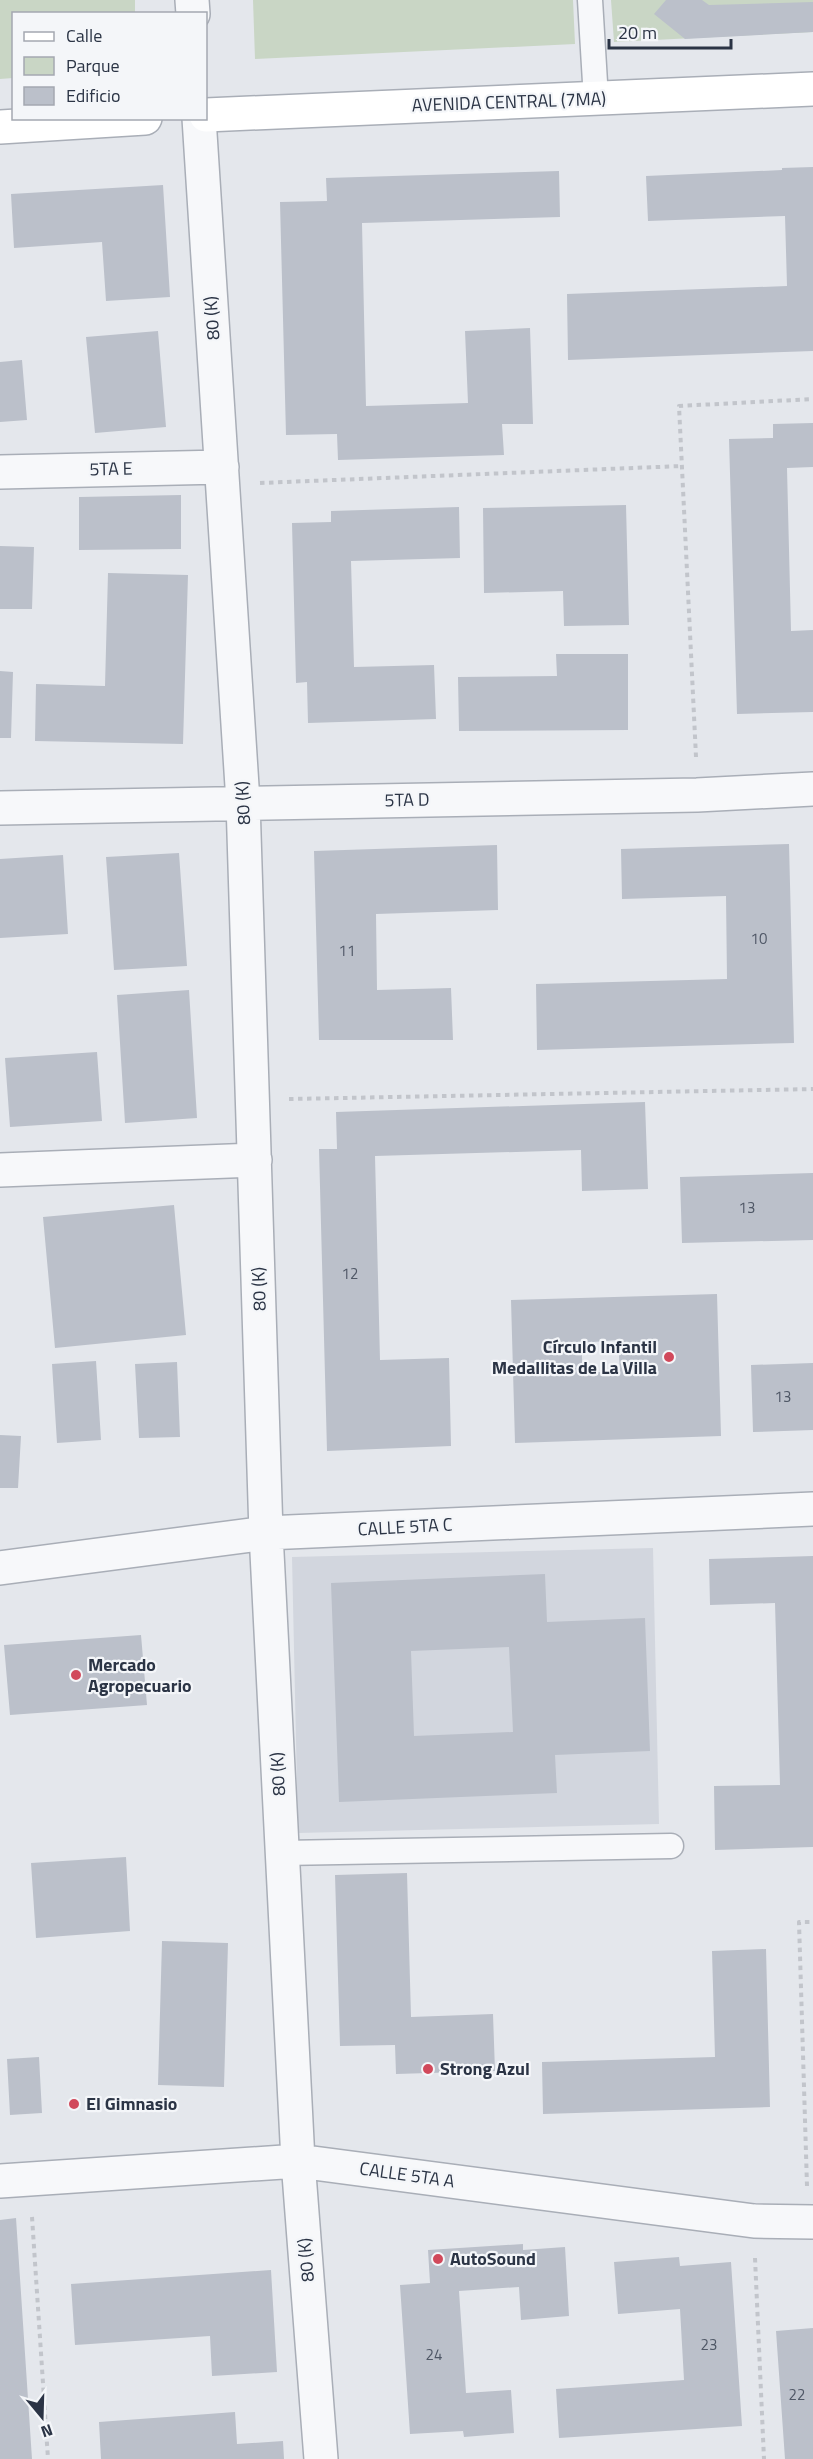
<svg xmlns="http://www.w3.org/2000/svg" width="813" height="2459" font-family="'Titillium Web',sans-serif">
<rect width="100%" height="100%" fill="#e4e7ec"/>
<path fill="#d2d6de" d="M653,1548L659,1824L298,1833L292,1557Z"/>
<path fill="#c9d6c5" d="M0,0H135V13L14,14L13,78L0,79Z
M253,0H573L575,44L255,59Z
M611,0H813V32L614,42Z"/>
<path fill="#bbc0ca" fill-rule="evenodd" d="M666,0H702L709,5L813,2V32L685,39L654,14Z
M813,167V351L568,360L567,294L787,286L785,216L648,221L646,176L782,170V168Z
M559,171L560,217L362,223L366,406L468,403L465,331L530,328L533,424H502L504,455L338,460L337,434L286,435L280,202L327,201L326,178Z
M163,185L170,297L106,301L102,242L14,248L11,194Z
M158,331L166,427L95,433L86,337Z
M22,360L27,420L0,422V362Z
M813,423V467L787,468L791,631L813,630V712L737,714L729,439L773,438V424Z
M181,495V549L79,550V497Z
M626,505L629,625L564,626L563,591L484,593L483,508Z
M459,507L460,558L351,561L354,667L434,665L436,719L308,723L307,682L296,683L292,523L331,522V511Z
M0,546L34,547L32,609H0Z
M108,573L188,575L183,744L35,741L36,684L105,686Z
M556,654H628V730L459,731L458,677L557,676Z
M0,671L13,672L11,738H0Z
M789,844L794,1043L537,1050L536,984L727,979L726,896L622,899L621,849Z
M497,845L498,910L376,914L377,990L451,988L453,1040H319L314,851Z
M179,853L187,966L114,970L106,857Z
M63,855L68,934L0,938V859Z
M189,990L197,1118L125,1123L117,995Z
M97,1052L102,1121L10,1127L5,1058Z
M645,1102L648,1189L582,1191L581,1150L375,1156L380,1360L449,1358L451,1446L327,1451L319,1149H337L336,1112Z
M813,1173V1240L682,1243L680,1177Z
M174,1205L186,1335L55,1348L43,1217Z
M717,1294L721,1436L515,1443L511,1300ZM618,1340L620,1371L583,1373L581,1343Z
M96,1361L101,1440L57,1443L52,1364Z
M177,1362L180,1437L139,1438L135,1364Z
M813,1363V1430L753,1432L751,1365Z
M0,1435L21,1436L18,1488H0Z
M813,1556V1847L715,1850L714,1786L780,1785L775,1603L710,1605L709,1559Z
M545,1574L547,1622L645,1618L650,1751L555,1755L557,1793L339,1802L331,1583ZM509,1647L513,1732L414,1736L411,1651Z
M141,1635L147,1705L10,1715L4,1645Z
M126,1857L130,1931L36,1938L31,1863Z
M407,1873L411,2017L493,2014L495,2071L396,2074L395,2045L340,2046L335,1875Z
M162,1941L228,1943L224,2087L158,2085Z
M766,1949L770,2107L543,2114L542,2062L715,2057L712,1951Z
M39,2057L42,2113L10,2115L7,2059Z
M16,2218L32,2459H0V2220Z
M523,2244V2250L565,2247L569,2316L521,2320L519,2287L459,2291L466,2393L511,2390L514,2433L464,2437L463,2431L410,2434L400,2285L430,2283L428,2250Z
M679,2257L680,2266L731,2262L742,2426L559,2438L556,2389L684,2380L680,2309L618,2314L614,2262Z
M271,2270L277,2372L212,2376L210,2336L75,2345L71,2284Z
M813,2328V2459H785L776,2331Z
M235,2412L237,2444L283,2441L284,2459H101L99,2422Z"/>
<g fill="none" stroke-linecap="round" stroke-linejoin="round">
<defs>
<path id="service" d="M590,0L596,99
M282,1853L671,1846"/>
<path id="minor" d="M192,0L193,14
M199,118L243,802L266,1533L298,2161L321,2459
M0,472L222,467
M0,808L697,795L813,789
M0,1170L255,1160
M0,1568L266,1533L813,1509
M0,2181L298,2161L754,2221L813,2222"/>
<path id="secondary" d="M206,115L813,89
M0,127L145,118"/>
</defs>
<use href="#service" stroke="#a9aeb7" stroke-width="27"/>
<use href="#minor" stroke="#a9aeb7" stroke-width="36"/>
<use href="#secondary" stroke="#a9aeb7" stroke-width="36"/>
<path stroke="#c2c5cb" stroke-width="4" stroke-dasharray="4.5 4.5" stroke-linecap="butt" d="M260,483L682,466
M696,757L679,406L813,399
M289,1099L813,1089
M807,2186L799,1922H813
M32,2217L48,2459
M755,2258L764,2459"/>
<use href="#service" stroke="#f7f8fa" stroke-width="24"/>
<use href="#minor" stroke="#f7f8fa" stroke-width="33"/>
<use href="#secondary" stroke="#fff" stroke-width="33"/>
</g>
<g fill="#d1495b" stroke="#f4f6f9" stroke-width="2">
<circle cx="669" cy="1357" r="6"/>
<circle cx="76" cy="1675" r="6"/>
<circle cx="428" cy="2069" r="6"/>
<circle cx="74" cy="2104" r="6"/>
<circle cx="438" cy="2259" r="6"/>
</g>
<g text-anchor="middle" stroke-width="4.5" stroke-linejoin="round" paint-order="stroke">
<g font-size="15" fill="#4f5766">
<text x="759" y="944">10</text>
<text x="347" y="956">11</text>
<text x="747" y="1213">13</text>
<text x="350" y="1279">12</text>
<text x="783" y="1402">13</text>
<text x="709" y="2350">23</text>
<text x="434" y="2360">24</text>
<text x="797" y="2400">22</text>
</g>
<g font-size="18" fill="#2b3445" stroke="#f4f6f9">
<text transform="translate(509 102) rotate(-2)" y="6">AVENIDA CENTRAL (7MA)</text>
<text transform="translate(212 318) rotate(-94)" y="6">80 (K)</text>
<text transform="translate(111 469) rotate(-1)" y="6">5TA E</text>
<text transform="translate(407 800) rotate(-1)" y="6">5TA D</text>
<text transform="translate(243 803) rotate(-93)" y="6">80 (K)</text>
<text transform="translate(259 1289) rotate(-92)" y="6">80 (K)</text>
<text transform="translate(405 1527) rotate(-3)" y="6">CALLE 5TA C</text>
<text transform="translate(278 1774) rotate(-93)" y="6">80 (K)</text>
<text transform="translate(407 2175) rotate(8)" y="6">CALLE 5TA A</text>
<text transform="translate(306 2260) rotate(-95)" y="6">80 (K)</text>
</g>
<g font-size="18" font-weight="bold" fill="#2b3445" stroke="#f4f6f9" text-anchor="start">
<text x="657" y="1353" text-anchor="end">Círculo Infantil<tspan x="657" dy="21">Medallitas de La Villa</tspan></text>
<text x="88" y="1671">Mercado<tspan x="88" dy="21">Agropecuario</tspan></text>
<text x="440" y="2075">Strong Azul</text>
<text x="86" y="2110">El Gimnasio</text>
<text x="450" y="2265">AutoSound</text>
</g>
</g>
<rect x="12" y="12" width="195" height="108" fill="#f4f6f9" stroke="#a4a8b1" stroke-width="1.5"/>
<rect x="24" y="32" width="30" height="9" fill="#ffffff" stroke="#a4a8b1" stroke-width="1.5"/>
<text x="66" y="42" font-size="18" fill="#2b3445">Calle</text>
<rect x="24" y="57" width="30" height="18" fill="#c9d6c5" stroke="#a4a8b1" stroke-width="1.5"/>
<text x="66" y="72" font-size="18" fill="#2b3445">Parque</text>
<rect x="24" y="87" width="30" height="18" fill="#bbc0ca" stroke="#a4a8b1" stroke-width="1.5"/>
<text x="66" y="102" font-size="18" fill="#2b3445">Edificio</text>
<g transform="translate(42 2417) rotate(161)" stroke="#f4f6f9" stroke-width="4.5" paint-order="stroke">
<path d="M0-4.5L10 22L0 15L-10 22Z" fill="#2b3445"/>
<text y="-9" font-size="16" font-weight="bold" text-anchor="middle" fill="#2b3445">N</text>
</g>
<path d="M609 39v9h122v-9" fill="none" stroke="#2b3445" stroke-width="3"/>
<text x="618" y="39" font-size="18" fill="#2b3445" stroke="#f4f6f9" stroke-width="4.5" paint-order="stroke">20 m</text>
</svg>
